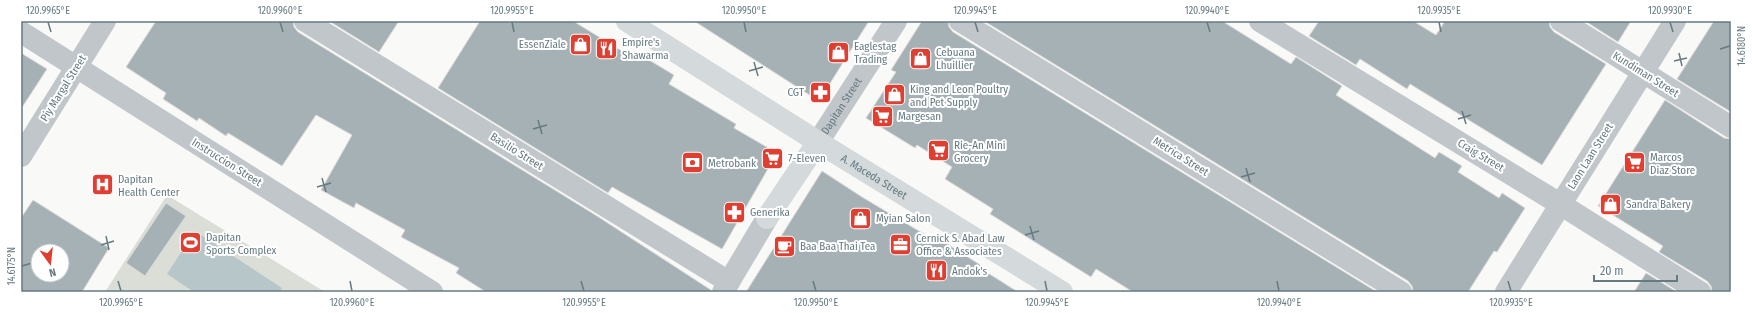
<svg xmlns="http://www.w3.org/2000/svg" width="1752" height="313" font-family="'Fira Sans Condensed',sans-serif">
<rect width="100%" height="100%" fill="#f9f9f7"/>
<path fill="#daded6" d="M167,195L325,292H105Z"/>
<path fill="#b7c6c8" d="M195,231L282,288L280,292H194L167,274Z"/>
<path fill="#a5b1b4" stroke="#dbdbd9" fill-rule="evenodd" d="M156,21H293L294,27L298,32L597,216L711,290V292H486L456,273L459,268L401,237L405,230L356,203L354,208L321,190L352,135L316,115L282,166L228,133L226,136L199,118L197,121L163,99L166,93L126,67Z
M329,21H399L379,52Z
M480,21H573L630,56L634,51L674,75L669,84L736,124L734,128L777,153L722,249L612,187L608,193L438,88Z
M694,21H869L819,101Z
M922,21H948L949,27L953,32L1377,292H1133L1096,269L1091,277L990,214L993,209L945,179L952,167L917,145L915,148L866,118L896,72L891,70Z
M984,21H1222L1291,64L1296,57L1342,86L1336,95L1435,158L1439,152L1462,166L1458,172L1499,198L1502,193L1525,208L1497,252L1494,251L1468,292H1413L1412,286L1408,281Z
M1319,21H1413L1436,35L1445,21H1549L1550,27L1554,32L1606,64L1542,165L1410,84L1407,89L1360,59L1356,65L1309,36Z
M1585,21H1631L1618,42Z
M1714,21H1731V112L1677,79Z
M21,53L47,69L21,109Z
M1665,100L1724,138L1731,139V292H1712L1711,286L1707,281L1659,252L1663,246L1598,206Z
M822,171L862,197L939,243L941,240L982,266L980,268L1018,292H746Z
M33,200L109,248L82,292H21V218ZM38,251H62V275H38Z
M166,203L186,216L145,276L126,263Z
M1646,273L1677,292H1634Z"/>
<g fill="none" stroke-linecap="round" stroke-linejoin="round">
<g stroke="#c0c6c9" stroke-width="22">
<path d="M305,21L729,282"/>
<path d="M960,21L1401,292"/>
<path d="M1260,21L1560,204L1700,292"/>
<path d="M1561,21L1731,127"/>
<path d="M21,32L432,292"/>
<path id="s1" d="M818,142L896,21"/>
<path d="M21,156L105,21"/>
<path d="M723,292L767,218"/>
<path d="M1506,292L1675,21"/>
</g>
<g stroke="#d4d9dc" stroke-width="22">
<path id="s2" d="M627,21L818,142L1062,292"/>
<path d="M767,218L818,142"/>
</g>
</g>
<path fill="none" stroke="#657a81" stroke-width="1.5" d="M48,22L51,32M280,22L283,32M512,22L514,32M744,22L746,32M975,22L978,32M1207,22L1210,32M1439,22L1441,32M1670,22L1673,32M1720,49L1730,46M1679,53L1682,66M1674,61L1687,58M754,62L758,76M749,71L763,67M1462,111L1466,124M1458,119L1471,115M538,120L542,134M533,129L547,125M1246,168L1250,182M1241,177L1255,173M322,178L326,192M317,187L331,183M1030,226L1034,240M1025,235L1039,231M106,236L109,250M101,245L114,241M22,266L32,263M118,281L121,291M350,281L352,291M581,281L584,291M813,281L816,291M1045,281L1047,291M1277,281L1279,291M1508,281L1511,291"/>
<defs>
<symbol id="shop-square" viewBox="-11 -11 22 22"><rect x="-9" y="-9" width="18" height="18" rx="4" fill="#df3e31" stroke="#fff"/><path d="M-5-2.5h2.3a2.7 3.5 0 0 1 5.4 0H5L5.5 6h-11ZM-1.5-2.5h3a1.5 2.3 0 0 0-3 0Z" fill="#fff"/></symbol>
<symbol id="restaurant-square" viewBox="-11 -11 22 22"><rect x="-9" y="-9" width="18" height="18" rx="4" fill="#df3e31" stroke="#fff"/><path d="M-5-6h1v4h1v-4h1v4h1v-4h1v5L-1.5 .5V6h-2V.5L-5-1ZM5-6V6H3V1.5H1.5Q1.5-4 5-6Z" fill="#fff"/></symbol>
<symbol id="pharmacy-square" viewBox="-11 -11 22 22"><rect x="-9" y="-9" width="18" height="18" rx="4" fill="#df3e31" stroke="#fff"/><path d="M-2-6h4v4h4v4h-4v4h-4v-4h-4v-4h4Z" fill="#fff"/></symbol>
<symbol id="supermarket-square" viewBox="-11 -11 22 22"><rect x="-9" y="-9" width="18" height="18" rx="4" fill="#df3e31" stroke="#fff"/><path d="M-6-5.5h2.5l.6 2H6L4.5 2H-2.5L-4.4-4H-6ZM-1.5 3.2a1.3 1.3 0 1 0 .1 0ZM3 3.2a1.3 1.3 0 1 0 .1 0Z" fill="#fff"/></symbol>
<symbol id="bank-square" viewBox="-11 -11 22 22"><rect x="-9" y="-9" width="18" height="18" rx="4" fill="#df3e31" stroke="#fff"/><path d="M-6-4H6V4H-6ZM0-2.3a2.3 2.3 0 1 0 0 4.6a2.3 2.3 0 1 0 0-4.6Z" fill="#fff"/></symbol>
<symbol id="hospital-square" viewBox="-11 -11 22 22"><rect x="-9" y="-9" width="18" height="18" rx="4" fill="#df3e31" stroke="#fff"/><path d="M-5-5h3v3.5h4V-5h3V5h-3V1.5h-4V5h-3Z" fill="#fff"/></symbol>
<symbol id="stadium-square" viewBox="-11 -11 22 22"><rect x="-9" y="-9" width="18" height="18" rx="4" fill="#df3e31" stroke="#fff"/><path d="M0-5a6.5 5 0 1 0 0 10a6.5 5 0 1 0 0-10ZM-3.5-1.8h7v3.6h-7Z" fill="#fff"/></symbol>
<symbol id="office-square" viewBox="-11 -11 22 22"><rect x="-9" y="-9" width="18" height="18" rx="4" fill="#df3e31" stroke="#fff"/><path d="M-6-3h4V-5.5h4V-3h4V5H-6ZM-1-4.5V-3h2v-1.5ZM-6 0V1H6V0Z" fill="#fff"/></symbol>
<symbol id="cafe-square" viewBox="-11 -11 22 22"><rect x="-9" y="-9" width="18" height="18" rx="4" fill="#df3e31" stroke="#fff"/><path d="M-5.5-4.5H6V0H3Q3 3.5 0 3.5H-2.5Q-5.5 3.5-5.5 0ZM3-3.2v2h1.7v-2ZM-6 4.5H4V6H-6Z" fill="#fff"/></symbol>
</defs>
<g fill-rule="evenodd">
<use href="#shop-square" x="568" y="32" width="25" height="25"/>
<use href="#restaurant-square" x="594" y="36" width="25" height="25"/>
<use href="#shop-square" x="826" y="40" width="25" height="25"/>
<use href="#shop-square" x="908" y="46" width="25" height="25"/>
<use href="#pharmacy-square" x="808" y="80" width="25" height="25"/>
<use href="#shop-square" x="882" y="82" width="25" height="25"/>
<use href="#supermarket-square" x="870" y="104" width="25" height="25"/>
<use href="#supermarket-square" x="926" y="138" width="25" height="25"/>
<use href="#supermarket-square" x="760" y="146" width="25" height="25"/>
<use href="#bank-square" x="680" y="150" width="25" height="25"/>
<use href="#supermarket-square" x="1622" y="150" width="25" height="25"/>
<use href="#hospital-square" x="90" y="172" width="25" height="25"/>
<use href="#shop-square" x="1598" y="192" width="25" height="25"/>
<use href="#pharmacy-square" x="722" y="200" width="25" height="25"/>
<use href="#shop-square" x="848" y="206" width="25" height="25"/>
<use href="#stadium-square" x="178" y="230" width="25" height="25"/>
<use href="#office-square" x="888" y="232" width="25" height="25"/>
<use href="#cafe-square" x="772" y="234" width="25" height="25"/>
<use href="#restaurant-square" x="924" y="258" width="25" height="25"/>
</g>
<g text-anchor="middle" stroke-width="4" stroke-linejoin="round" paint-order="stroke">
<g font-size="11" fill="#657a81" stroke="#fff" text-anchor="start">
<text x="622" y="46">Empire's<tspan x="622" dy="13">Shawarma</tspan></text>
<text x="566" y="48" text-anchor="end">EssenZiale</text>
<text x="854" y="50">Eaglestag<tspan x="854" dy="13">Trading</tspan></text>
<text x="936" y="56">Cebuana<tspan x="936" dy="13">Lhuillier</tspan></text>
<text x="910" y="93">King and Leon Poultry<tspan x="910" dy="13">and Pet Supply</tspan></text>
<text x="804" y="96" text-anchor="end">CGT</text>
<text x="898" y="120">Margesan</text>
<text x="954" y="149">Rie-An Mini<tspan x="954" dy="13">Grocery</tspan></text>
<text x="1650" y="161">Marcos<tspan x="1650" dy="13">Diaz Store</tspan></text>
<text x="788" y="162">7-Eleven</text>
<text x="708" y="167">Metrobank</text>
<text x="118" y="183">Dapitan<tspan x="118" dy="13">Health Center</tspan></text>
<text x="1626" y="208">Sandra Bakery</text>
<text x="750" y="216">Generika</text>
<text x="876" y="222">Myian Salon</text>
<text x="206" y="241">Dapitan<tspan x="206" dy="13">Sports Complex</tspan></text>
<text x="916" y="242">Cernick S. Abad Law<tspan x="916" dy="13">Office &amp; Associates</tspan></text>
<text x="800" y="250">Baa Baa Thai Tea</text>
<text x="952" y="275">Andok's</text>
</g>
<g font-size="11" fill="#657a81" stroke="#fff">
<text transform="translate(1646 74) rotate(32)" y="4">Kundiman Street</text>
<text transform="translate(63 88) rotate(-58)" y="4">Piy Margal Street</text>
<text dy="4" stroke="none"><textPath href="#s1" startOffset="43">Dapitan Street</textPath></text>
<text transform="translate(517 151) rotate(32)" y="4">Basilio Street</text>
<text transform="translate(1481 155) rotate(31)" y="4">Craig Street</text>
<text transform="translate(1181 156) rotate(32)" y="4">Metrica Street</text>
<text transform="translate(1590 156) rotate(-58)" y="4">Laon Laan Street</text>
<text transform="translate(227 162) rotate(32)" y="4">Instruccion Street</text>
<text dy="4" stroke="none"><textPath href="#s2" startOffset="292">A. Maceda Street</textPath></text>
</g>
</g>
<rect width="1752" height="313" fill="none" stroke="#ffffff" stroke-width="44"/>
<g transform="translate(50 263) rotate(165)"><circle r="19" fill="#ffffff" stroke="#c1cacd"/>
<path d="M0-3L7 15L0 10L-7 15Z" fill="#df3e31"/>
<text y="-6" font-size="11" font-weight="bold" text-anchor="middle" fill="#657a81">N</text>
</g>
<path d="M1594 275v6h83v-6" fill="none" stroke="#657a81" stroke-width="2"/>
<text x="1600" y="275" font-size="12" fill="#657a81" stroke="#ffffff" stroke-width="3" paint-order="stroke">20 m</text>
<rect x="22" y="22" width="1708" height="269" fill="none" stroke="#657a81" stroke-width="1.5"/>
<g font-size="10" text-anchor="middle" fill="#657a81">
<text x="48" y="14">120.9965°E</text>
<text x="280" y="14">120.9960°E</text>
<text x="512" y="14">120.9955°E</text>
<text x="744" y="14">120.9950°E</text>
<text x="975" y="14">120.9945°E</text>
<text x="1207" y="14">120.9940°E</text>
<text x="1439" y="14">120.9935°E</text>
<text x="1670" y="14">120.9930°E</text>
<text transform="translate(1741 46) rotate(-90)" y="4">14.6180°N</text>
<text transform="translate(11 266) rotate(-90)" y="4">14.6175°N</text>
<text x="121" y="306">120.9965°E</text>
<text x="352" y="306">120.9960°E</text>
<text x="584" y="306">120.9955°E</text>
<text x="816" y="306">120.9950°E</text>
<text x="1047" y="306">120.9945°E</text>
<text x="1279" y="306">120.9940°E</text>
<text x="1511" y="306">120.9935°E</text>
</g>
</svg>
